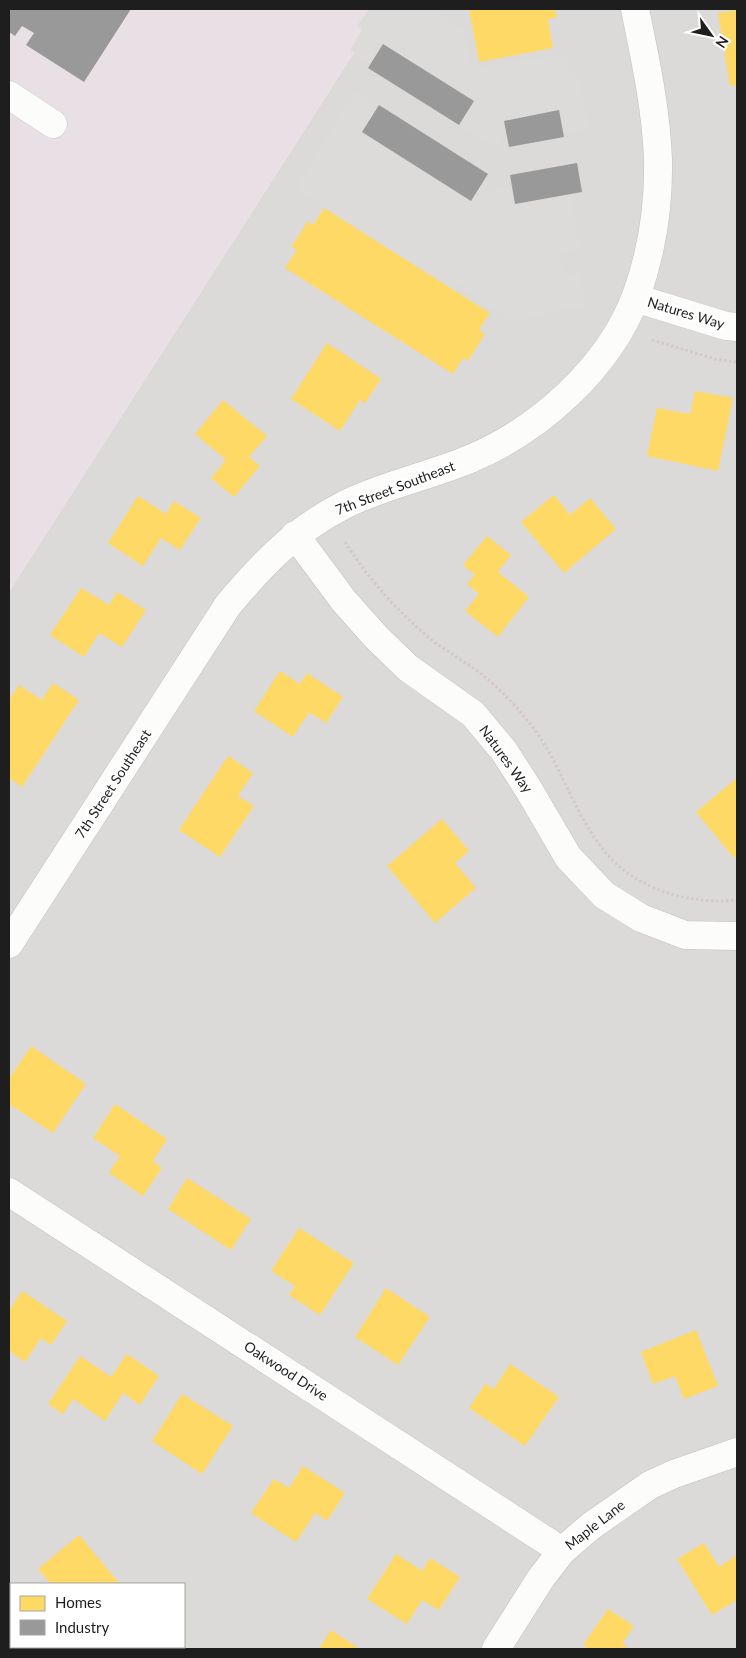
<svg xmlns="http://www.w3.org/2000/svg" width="746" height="1658" font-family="Lato,sans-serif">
<rect width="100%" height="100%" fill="#eceae7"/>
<path fill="#dbdad8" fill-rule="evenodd" d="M382,9H737V1649H9V592ZM11,1584H184V1647H11Z"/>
<path fill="#e9e0e6" d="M9,9H382L9,592Z"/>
<path fill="#dcdbda" d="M369,9H429L463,30L470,61L480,67L566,54L570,78L579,79L589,129L563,133L559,110L504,121L506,130L494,147L459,125L474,101L384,44L371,64L350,50L362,30L357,26Z
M355,92L379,105L362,133L471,201L480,187L486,191L512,187L516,204L570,194L580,249L559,253L563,276L580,274L585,306L511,321L458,284L453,290L324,208L296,188Z"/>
<path fill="#ffd966" d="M469,9H555L557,17L548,19L553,48L479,62Z
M737,10V85L730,86L718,13Z
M324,208L490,313L479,330L485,334L468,361L463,358L453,374L285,268L297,250L291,247L308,221L313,225Z
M327,343L381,379L365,403L360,400L340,431L291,399Z
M695,391L733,398L718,471L647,456L657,408L690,414Z
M223,400L267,436L249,457L260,466L234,497L211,478L226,460L195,434Z
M554,495L570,515L590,498L616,529L564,573L521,522Z
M138,496L166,514L174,501L201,518L180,550L161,538L143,566L108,543Z
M487,536L511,555L498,572L529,597L498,637L465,611L479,594L467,584L475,575L463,565Z
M81,588L109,605L117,592L146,610L122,647L99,633L84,657L50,635Z
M280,671L300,684L307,673L343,697L326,723L309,712L293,737L254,711Z
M53,683L79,700L22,787L9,778V700L19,685L42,700Z
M228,756L253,773L238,796L254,806L220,857L179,830Z
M737,778V855L734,858L696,812Z
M442,819L469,851L455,863L476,888L435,923L387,866Z
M31,1046L86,1084L53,1133L9,1104V1079Z
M115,1104L167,1139L153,1161L162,1168L143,1196L109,1173L120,1156L93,1138Z
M187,1178L251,1219L231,1250L168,1209Z
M299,1228L354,1263L320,1315L289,1295L295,1286L271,1271Z
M386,1288L430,1317L398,1365L355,1337Z
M22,1291L67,1321L51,1345L41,1338L25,1362L9,1351V1311Z
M696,1330L718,1386L684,1399L675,1376L653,1384L641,1352Z
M127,1354L159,1376L140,1405L123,1393L105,1421L73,1399L63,1414L48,1404L80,1356L111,1377Z
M510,1364L559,1397L525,1446L469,1408L485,1384L494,1389Z
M182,1394L233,1426L202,1474L152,1441Z
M303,1466L345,1493L327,1521L315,1513L296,1542L251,1513L274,1479L289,1488Z
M79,1535L120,1584H51L38,1569Z
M704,1543L719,1567L737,1555V1600L712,1615L677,1559Z
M396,1554L422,1571L430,1558L460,1577L439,1610L422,1600L407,1624L367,1599Z
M608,1609L634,1626L622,1644L631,1649H589L583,1645Z
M331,1630L360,1649H319Z"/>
<path fill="#999" d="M9,9H131L84,82L26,45L34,33L22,26L15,36L9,32Z
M383,44L474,101L459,125L368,68Z
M379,105L488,174L471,201L362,132Z
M559,110L564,137L509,147L504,121Z
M577,163L582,192L515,204L510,175Z"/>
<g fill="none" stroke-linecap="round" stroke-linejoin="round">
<defs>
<path id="minor" d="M9,95L53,124
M635,298L726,326L737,327
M295,535L344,601L376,637L408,668L473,714L504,751L529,790L568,857L604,895L641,918L685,935L737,936
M9,944L228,605C264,562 295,530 346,504C385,485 429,476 470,459C539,430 609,368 636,296C652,252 659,206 658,159C656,108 645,58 635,9
M9,1192L562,1551
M496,1649L541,1578L562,1551L591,1526L650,1485L674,1474L737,1452"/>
</defs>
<use href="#minor" stroke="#c2c1bf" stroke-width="29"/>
<path stroke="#d5c9c8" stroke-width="3" stroke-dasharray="2.5 2.5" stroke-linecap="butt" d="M652,340L715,359L737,362
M345,542C369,580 399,613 433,641C448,652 465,662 480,673C502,690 520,710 537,733C568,777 581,838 626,872C658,895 699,904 737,900"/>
<use href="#minor" stroke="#fcfcfb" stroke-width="28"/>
</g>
<g text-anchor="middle" stroke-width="5" stroke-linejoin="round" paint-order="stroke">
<g font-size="14" fill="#1e1e1e" stroke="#fff">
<text transform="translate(686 313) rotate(17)" y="5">Natures Way</text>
<text transform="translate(395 488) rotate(-21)" y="5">7th Street Southeast</text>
<text transform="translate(506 759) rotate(54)" y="5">Natures Way</text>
<text transform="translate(113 784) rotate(-57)" y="5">7th Street Southeast</text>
<text transform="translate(286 1371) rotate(33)" y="5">Oakwood Drive</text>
<text transform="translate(595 1525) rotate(-38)" y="5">Maple Lane</text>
</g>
</g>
<rect width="746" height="1658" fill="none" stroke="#1e1e1e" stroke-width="20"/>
<rect x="10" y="1583" width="175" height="65" fill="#ffffff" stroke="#a5a5a5"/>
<rect x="20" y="1596" width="25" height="15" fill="#ffd966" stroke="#a5a5a5"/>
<text x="55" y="1608" font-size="15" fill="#1e1e1e">Homes</text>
<rect x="20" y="1620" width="25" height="15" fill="#999999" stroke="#a5a5a5"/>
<text x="55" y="1633" font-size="15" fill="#1e1e1e">Industry</text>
<g transform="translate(711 35) rotate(123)" stroke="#ffffff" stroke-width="4" paint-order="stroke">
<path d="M0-4L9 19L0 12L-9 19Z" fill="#1e1e1e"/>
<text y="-8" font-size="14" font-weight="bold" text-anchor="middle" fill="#1e1e1e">N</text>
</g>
</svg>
